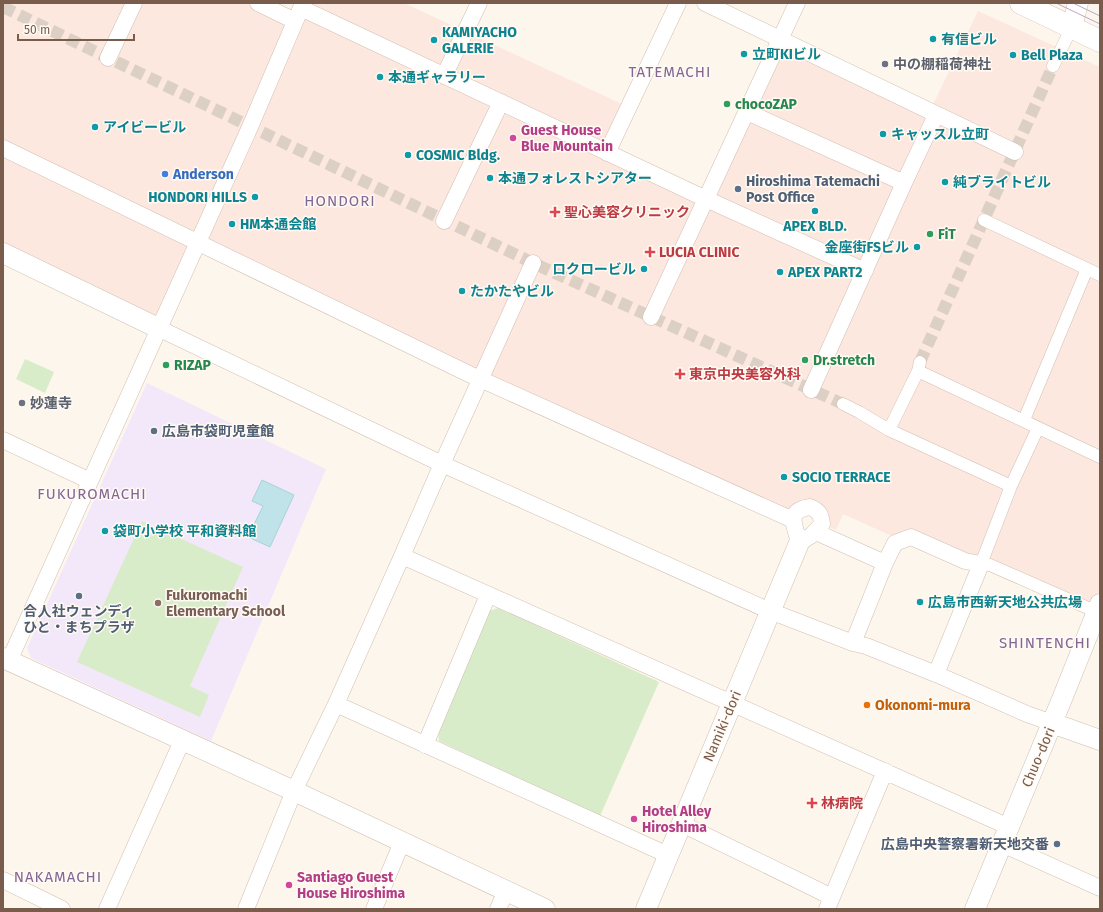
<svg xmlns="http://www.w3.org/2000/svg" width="1103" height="912" font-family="'Fira Sans','Noto Sans JP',sans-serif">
<rect width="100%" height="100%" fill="#fdf6ec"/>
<path fill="#fde8e0" d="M3,3H255L290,20L297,3H404L624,105L604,147L711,199L783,44L928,115L978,11L1100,67V611L914,530L894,537L843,514L836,530L827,526L823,506L816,501L812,500L790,511L472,370L197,237L155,321L3,248Z"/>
<path fill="#f3e8fa" d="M147,383L326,469L211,741L31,658L27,648Z"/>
<path fill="#d8ecc9" d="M25,359L54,372L45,393L16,379Z
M142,521L243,567L190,686L209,695L200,717L77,662Z
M498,608L659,682L600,816L439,741L438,732L489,611Z"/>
<path fill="#bfe3e8" stroke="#a5d3da" d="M262,480L294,495L270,547L248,537L263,506L252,501Z"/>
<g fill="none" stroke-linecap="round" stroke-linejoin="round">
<path stroke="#dcd0c4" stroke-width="12" stroke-dasharray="12 6" stroke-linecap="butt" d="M3,7L533,263L843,404
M920,362L1053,66"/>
<defs>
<path id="pedestrian" d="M1053,66L1072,27
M984,220L1100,275
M918,371L1100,457
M843,404L859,412L889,430L1011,486
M1024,420L1087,269
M1038,428L1011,486L981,564L990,565L1097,612
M889,430L918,371L920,362"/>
<path id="minor" d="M258,3L295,21
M705,3L1015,152
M301,8L706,199L865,271
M108,58L134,3
M444,76L479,3
M747,112L904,183
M3,148L469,374L793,520
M607,153L678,3
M444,221L501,102
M651,317L797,3
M158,328L442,464L770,611L853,643L866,646L936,674L1027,714L1052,723
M811,390L904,183L936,115
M3,440L90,481
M810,507C819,511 821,514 822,524L812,535L799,543C795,525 785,511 810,507Z
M816,532L885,563L853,643
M402,556L1009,827
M885,563L895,543L911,537L965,561L981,564L936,674
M9,661L250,127L303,3
M336,704L668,855
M425,745L488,595
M682,824L832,897
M1002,844L1100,888
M3,880L62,909
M107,909L182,741
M246,909L294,791L336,704L402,556L442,464L533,263
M374,909L402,842
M498,909L506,891
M827,909L885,771"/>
<path id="tertiary" d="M1072,27L1078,3
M3,253L158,328
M3,658L294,791L545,909
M1052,723L1100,740
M646,909L799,543
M975,909L1062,699L1100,604"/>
<path id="secondary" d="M1021,3L1100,41"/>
</defs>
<use href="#pedestrian" stroke="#d1beb0" stroke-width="13"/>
<use href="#minor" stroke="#d1beb0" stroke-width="17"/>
<use href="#tertiary" stroke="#d1beb0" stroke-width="21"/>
<use href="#secondary" stroke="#d6c0b0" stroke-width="23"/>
<use href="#pedestrian" stroke="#fff" stroke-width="12"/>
<use href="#minor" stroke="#fff" stroke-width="16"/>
<use href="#tertiary" stroke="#fff" stroke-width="20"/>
<use href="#secondary" stroke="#fff" stroke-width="22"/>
<path stroke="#b9a8c9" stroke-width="1" d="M1056,3L1100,24
M1073,3L1100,16"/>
</g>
<g fill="#0f9aa8" stroke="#fffaf3" stroke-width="1.5">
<circle cx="933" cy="39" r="4"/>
<circle cx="434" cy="40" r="4"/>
<circle cx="744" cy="54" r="4"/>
<circle cx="1013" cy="55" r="4"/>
<circle cx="380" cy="77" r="4"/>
<circle cx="95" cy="127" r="4"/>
<circle cx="883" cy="134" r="4"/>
<circle cx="408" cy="155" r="4"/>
<circle cx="490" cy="178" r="4"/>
<circle cx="945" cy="182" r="4"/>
<circle cx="255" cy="197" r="4"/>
<circle cx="815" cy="211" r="4"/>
<circle cx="232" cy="224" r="4"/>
<circle cx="917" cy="247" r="4"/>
<circle cx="644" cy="269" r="4"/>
<circle cx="780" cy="272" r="4"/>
<circle cx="462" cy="291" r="4"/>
<circle cx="784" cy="477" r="4"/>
<circle cx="105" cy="531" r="4"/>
<circle cx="920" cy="602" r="4"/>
</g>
<g fill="#6b7280" stroke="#fffaf3" stroke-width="1.5">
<circle cx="885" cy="64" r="4"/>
<circle cx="22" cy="403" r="4"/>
</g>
<g fill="#2e9e5b" stroke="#fffaf3" stroke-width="1.5">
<circle cx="727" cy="104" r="4"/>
<circle cx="930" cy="234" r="4"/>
<circle cx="805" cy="360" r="4"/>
<circle cx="166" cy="365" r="4"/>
</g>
<g fill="#d1479c" stroke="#fffaf3" stroke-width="1.5">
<circle cx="513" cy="138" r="4"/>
<circle cx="634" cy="819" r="4"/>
<circle cx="289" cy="885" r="4"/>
</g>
<circle fill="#3f7fe0" stroke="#fffaf3" stroke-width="1.5" cx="165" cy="174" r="4"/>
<g fill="#5c6f8a" stroke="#fffaf3" stroke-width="1.5">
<circle cx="738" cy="189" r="4"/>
<circle cx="154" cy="431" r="4"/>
<circle cx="79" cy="596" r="4"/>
<circle cx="1057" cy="844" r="4"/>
</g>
<g fill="#e0444e" stroke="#fffaf3" stroke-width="1.5">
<path d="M553 206h4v4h4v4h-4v4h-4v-4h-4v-4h4z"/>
<path d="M648 246h4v4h4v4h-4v4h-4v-4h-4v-4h4z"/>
<path d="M678 368h4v4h4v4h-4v4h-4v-4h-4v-4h4z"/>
<path d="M810 797h4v4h4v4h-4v4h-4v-4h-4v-4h4z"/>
</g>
<circle fill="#8d6e63" stroke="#fffaf3" stroke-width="1.5" cx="158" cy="603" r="4"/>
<circle fill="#e8710a" stroke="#fffaf3" stroke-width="1.5" cx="867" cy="705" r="4"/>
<g text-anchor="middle" stroke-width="3" stroke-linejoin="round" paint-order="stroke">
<g font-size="14" font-weight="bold" fill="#0d838f" stroke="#fffaf3" text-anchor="start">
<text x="442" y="37">KAMIYACHO<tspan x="442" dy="16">GALERIE</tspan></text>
<text x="941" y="44">有信ビル</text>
<text x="752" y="59">立町KIビル</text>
<text x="1021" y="60">Bell Plaza</text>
<text x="388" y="82">本通ギャラリー</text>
<text x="103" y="132">アイビービル</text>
<text x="891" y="139">キャッスル立町</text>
<text x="416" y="160">COSMIC Bldg.</text>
<text x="498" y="183">本通フォレストシアター</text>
<text x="953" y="187">純ブライトビル</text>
<text x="247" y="202" text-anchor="end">HONDORI HILLS</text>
<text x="240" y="229">HM本通会館</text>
<text x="815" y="231" text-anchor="middle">APEX BLD.</text>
<text x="909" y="252" text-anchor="end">金座街FSビル</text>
<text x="636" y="274" text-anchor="end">ロクロービル</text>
<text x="788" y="277">APEX PART2</text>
<text x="470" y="296">たかたやビル</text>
<text x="792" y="482">SOCIO TERRACE</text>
<text x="113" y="536">袋町小学校 平和資料館</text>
<text x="928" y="607">広島市西新天地公共広場</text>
</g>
<g font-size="14" font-weight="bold" fill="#5b616d" stroke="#fffaf3" text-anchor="start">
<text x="893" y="69">中の棚稲荷神社</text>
<text x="30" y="408">妙蓮寺</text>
</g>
<g font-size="14" font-weight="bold" fill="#27864d" stroke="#fffaf3" text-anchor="start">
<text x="735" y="109">chocoZAP</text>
<text x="938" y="239">FiT</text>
<text x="813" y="365">Dr.stretch</text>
<text x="174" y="370">RIZAP</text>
</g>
<g font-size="14" font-weight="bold" fill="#b23c85" stroke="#fffaf3" text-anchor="start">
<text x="521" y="135">Guest House<tspan x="521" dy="16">Blue Mountain</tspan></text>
<text x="642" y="816">Hotel Alley<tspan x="642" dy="16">Hiroshima</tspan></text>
<text x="297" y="882">Santiago Guest<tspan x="297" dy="16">House Hiroshima</tspan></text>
</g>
<g font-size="14" font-weight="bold" fill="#366cbe" stroke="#fffaf3" text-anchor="start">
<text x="173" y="179">Anderson</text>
</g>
<g font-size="14" font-weight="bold" fill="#4e5e75" stroke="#fffaf3" text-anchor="start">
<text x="746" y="186">Hiroshima Tatemachi<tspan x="746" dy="16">Post Office</tspan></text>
<text x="162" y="436">広島市袋町児童館</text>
<text x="79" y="616" text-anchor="middle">合人社ウェンディ<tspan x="79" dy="16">ひと・まちプラザ</tspan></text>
<text x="1049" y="849" text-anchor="end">広島中央警察署新天地交番</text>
</g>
<g font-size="14" font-weight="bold" fill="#be3a42" stroke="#fffaf3" text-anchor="start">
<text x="564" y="217">聖心美容クリニック</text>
<text x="659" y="257">LUCIA CLINIC</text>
<text x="689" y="379">東京中央美容外科</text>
<text x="821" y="808">林病院</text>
</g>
<g font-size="14" font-weight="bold" fill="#785e54" stroke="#fffaf3" text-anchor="start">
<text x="166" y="600">Fukuromachi<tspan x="166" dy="16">Elementary School</tspan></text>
</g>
<g font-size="14" font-weight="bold" fill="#c56008" stroke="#fffaf3" text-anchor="start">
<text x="875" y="710">Okonomi-mura</text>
</g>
<g font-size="14" fill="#7a5c4d" stroke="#fffaf3">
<text transform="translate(722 726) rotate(-67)" y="5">Namiki-dori</text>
<text transform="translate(1038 757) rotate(-67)" y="5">Chuo-dori</text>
</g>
<g font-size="15" letter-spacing="1" fill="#846695" stroke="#fffaf3">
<text x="670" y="77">TATEMACHI</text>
<text x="340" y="206">HONDORI</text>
<text x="92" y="499">FUKUROMACHI</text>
<text x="1045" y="648">SHINTENCHI</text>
<text x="58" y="882">NAKAMACHI</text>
</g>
</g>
<rect width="1103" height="912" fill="none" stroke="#7a5c4d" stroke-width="8"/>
<path d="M18 34v6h116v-6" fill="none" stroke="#7a5c4d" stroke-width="2"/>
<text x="24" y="34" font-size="12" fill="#7a5c4d" stroke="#fffaf3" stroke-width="3" paint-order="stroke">50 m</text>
</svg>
